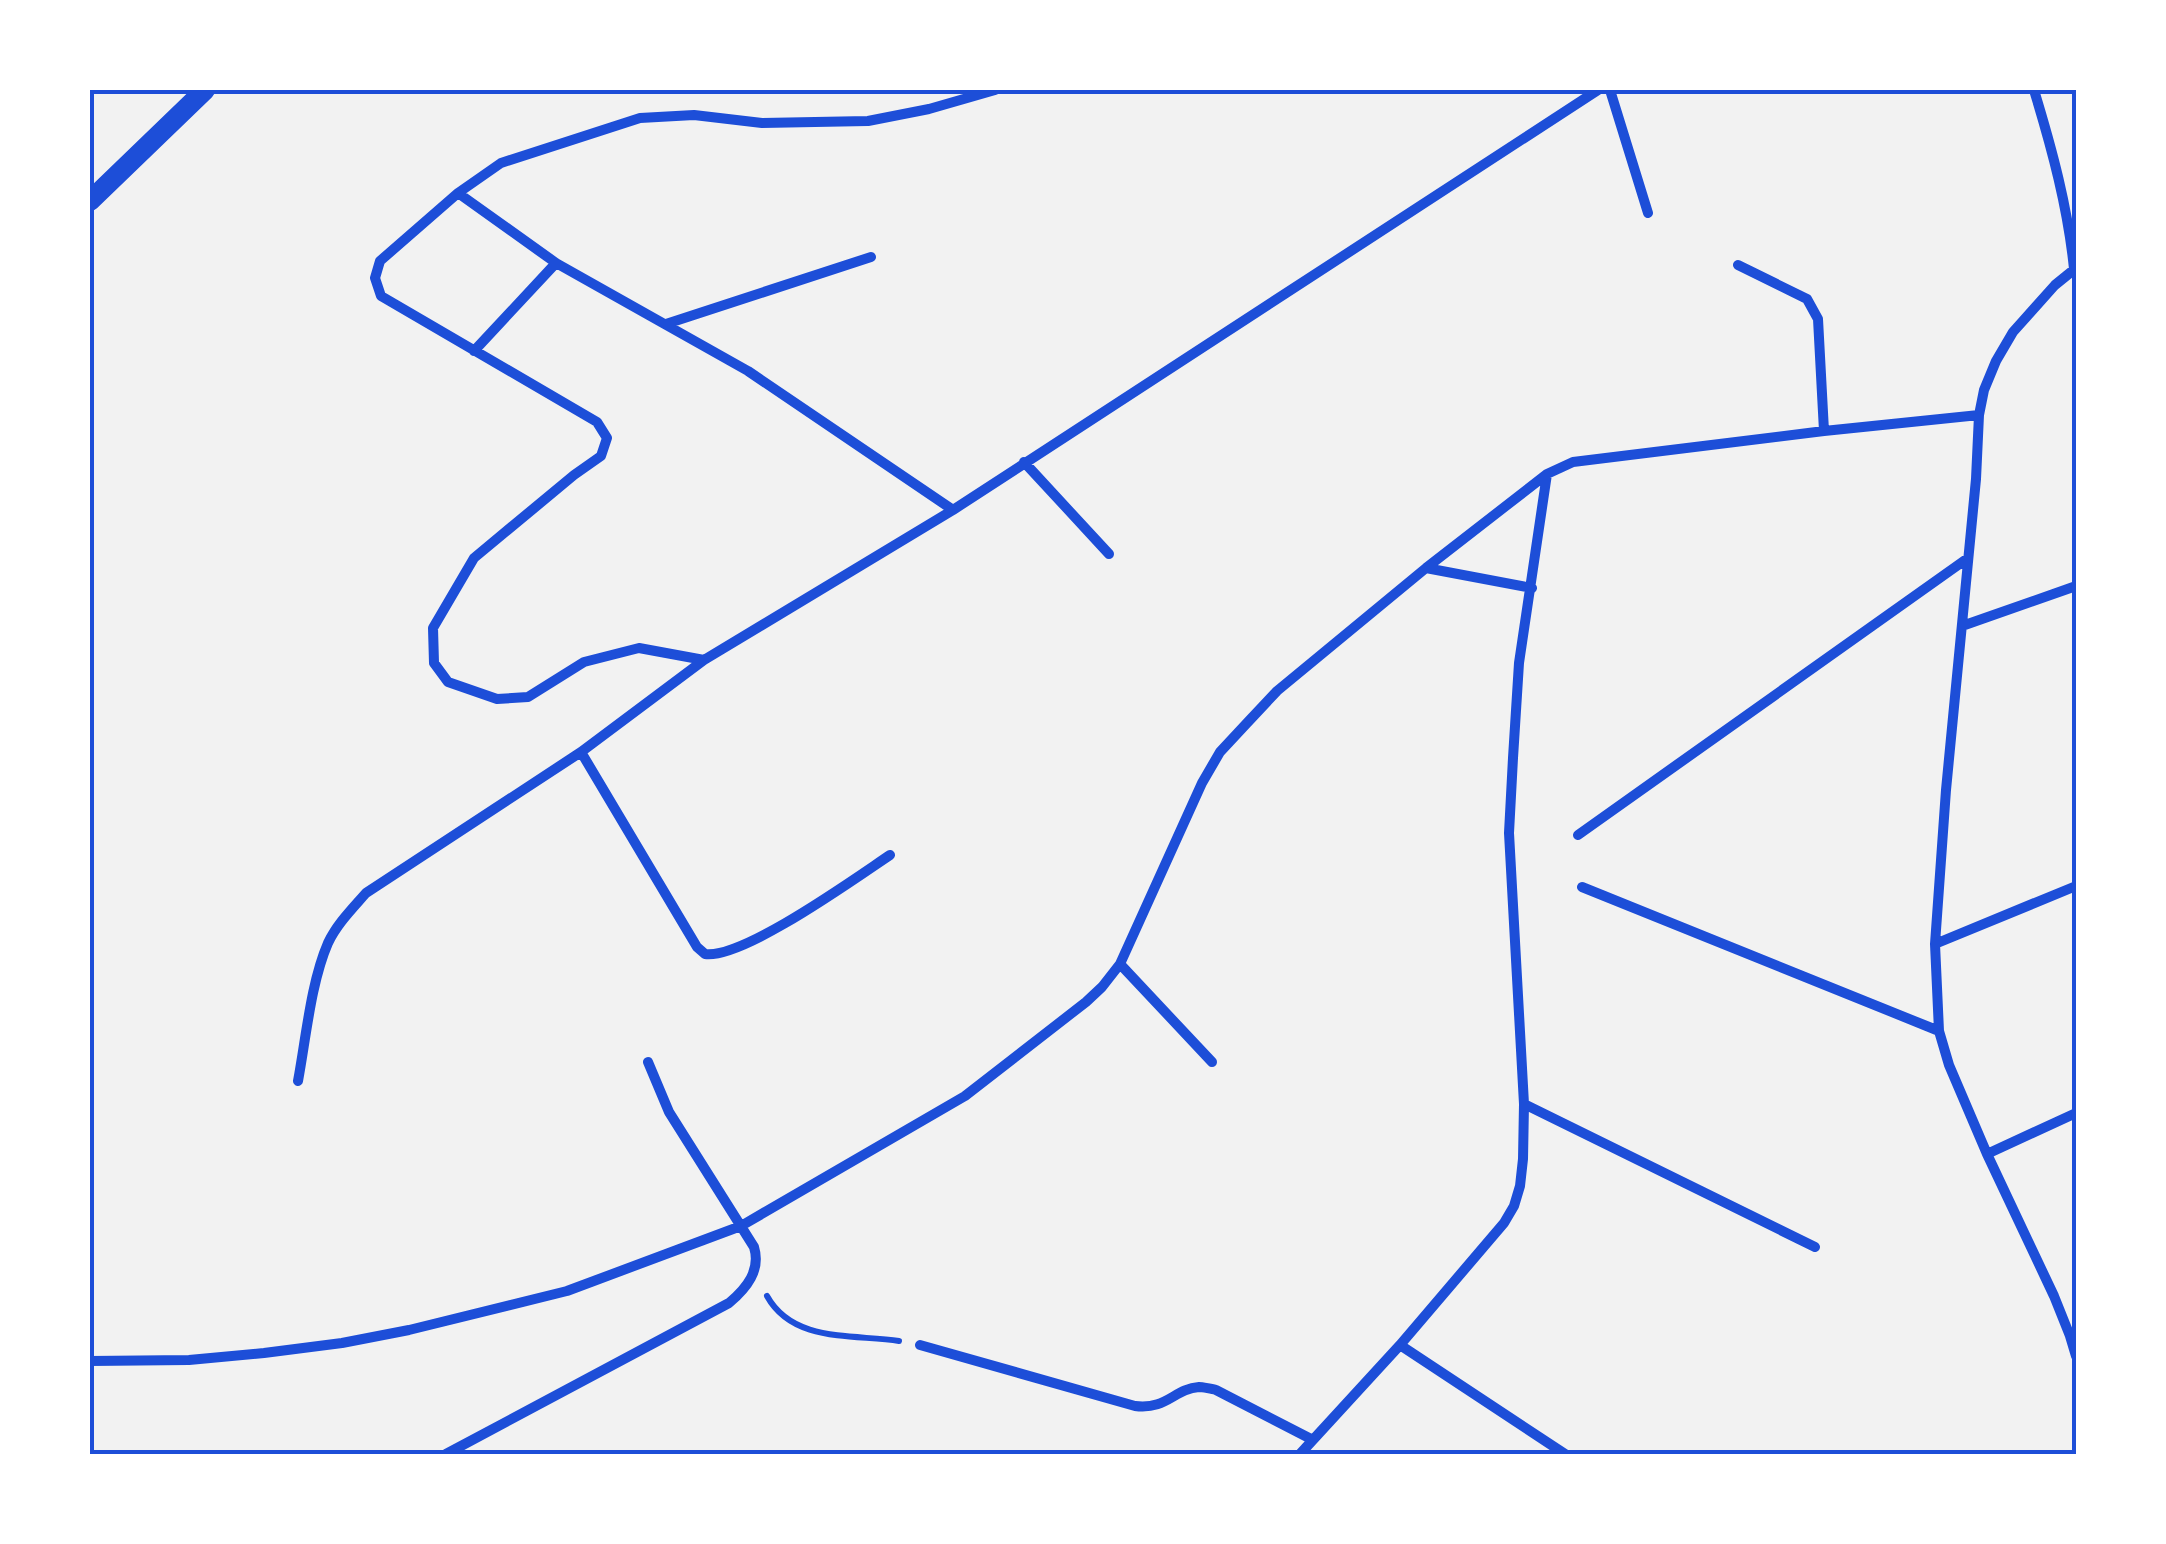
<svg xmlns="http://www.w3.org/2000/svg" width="2166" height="1544" font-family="'IBM Plex Sans',sans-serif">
<rect width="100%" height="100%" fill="#f2f2f2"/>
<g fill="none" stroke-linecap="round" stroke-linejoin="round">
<path stroke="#1d4ed8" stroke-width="6" d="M767,1296C793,1343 853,1334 899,1341"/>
<path stroke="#1d4ed8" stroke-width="10" d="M1610,90L1648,213
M2034,90C2052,149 2068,208 2074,269
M458,193L556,263L748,371L953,510
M1738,265L1807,299L1818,319L1824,431
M2076,268L2055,285L2013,332L1996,361L1984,390L1979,415L1976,479L1946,790L1935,944L1939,1031L1949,1065L1987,1154L2054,1296L2070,1336L2076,1356
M666,324L871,257
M474,351L556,263
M1024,462L1109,554
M1426,568L1532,588
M1962,626L2076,586
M704,660L639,648L584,662L528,697L497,699L448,682L434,663L433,628L474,558L574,475L601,456L607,438L597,422L381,296L375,278L380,261L458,193L501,163L640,118L694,115L762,123L868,121L929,109L995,90
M581,752L697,947L705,954C743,959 854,879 890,855
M1578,835L1968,558
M1582,887L1939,1031
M1935,944L2076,886
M1120,964L1212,1062
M298,1081C306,1038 311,982 328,943C337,924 352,909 366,893L581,752L704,660L953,510L1598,90
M1524,1104L1815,1247
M1987,1154L2076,1113
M920,1345L1135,1406C1167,1410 1174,1389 1199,1387C1202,1387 1213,1389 1216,1390L1313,1440
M1400,1345L1565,1454
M90,1361L189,1360L264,1353L342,1343L409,1330L567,1291L741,1226L965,1096L1086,1002L1102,987L1120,964L1202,783L1220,752L1247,723L1277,691L1426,568L1547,474L1573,462L1824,431L1979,415
M446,1454L729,1303C747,1288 761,1270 754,1247L669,1112L648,1062
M1300,1454L1400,1345L1504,1223L1514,1206L1520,1186L1523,1159L1524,1104L1509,833L1513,758L1519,663L1547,474"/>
<path stroke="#1d4ed8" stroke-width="20" d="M90,201L205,90"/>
</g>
<rect width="2166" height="1544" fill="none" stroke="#ffffff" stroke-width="185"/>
<rect x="92" y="92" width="1982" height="1360" fill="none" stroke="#1d4ed8" stroke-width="4"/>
</svg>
